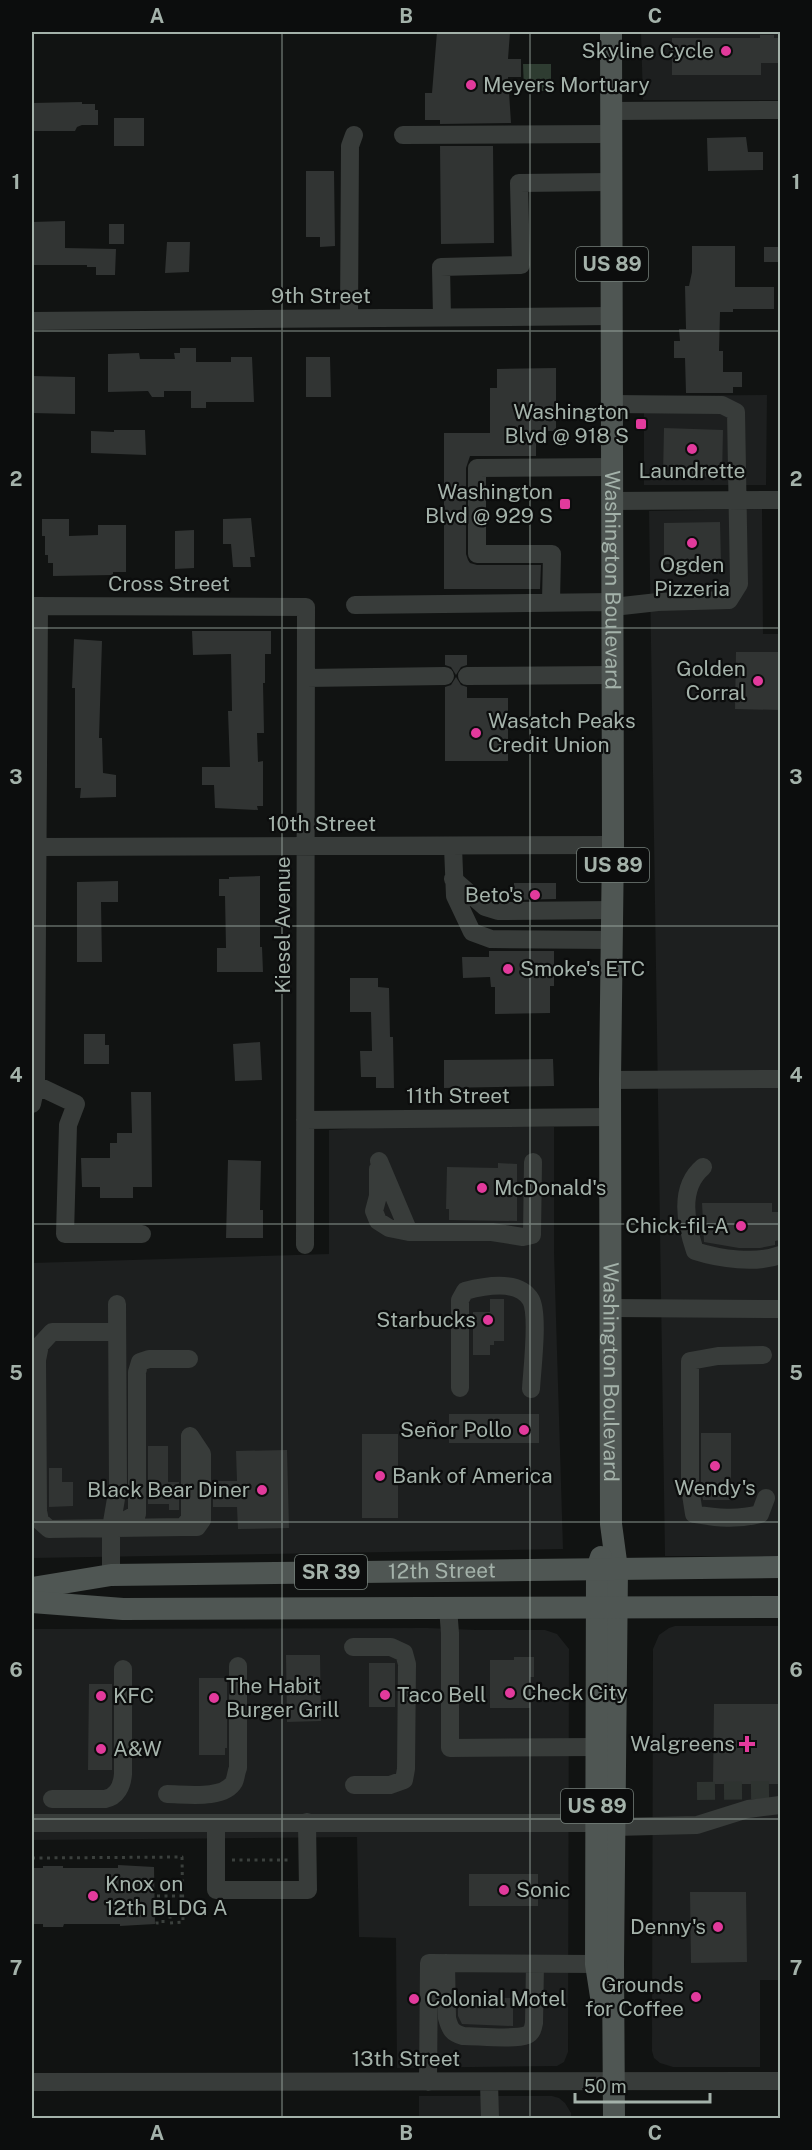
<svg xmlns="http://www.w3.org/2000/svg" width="812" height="2150" font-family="'Public Sans',sans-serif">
<rect width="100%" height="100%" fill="#111312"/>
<path fill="#1d1f1f" d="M641,32H780V100H643Z
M767,395L766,485H644V396Z
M762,509L763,634H780V1556H665L649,511Z
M386,1127H554V1252L563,1549L32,1558V1263L329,1254V1130Z
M675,1626H780V1980H760V2067H673L660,2063L654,2058L652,2051L653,1649L659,1635L669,1628Z
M427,1628L476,1630H545L557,1634L569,1649L568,2052L564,2062L557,2066L397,2068L396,1938L359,1937L357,1837L32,1840V1629Z
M419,2096H552L559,2098L565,2103L571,2113V2118H419Z"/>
<path fill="#2e3c31" d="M523,64H551V91H524Z"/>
<path fill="#313433" d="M437,32H510L508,59H521V77H508L511,123L440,124V120H425V93H432Z
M760,35H774V38H780V63H761V75H672V38H760Z
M82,102V104H95V110H98V125H82L77,127L75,131H32V103Z
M114,118H144V146H114Z
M746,137L748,152H763V170L708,171L707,138Z
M440,146H493L494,243L441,244Z
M306,171H334L335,246L320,247V237H306Z
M65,221V248L116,249L115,275H96V267H87V265H32V222Z
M109,224H124V244H109Z
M167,242H190L189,272L165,273Z
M692,246H735V287H774V309H733V312H720L719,351H723V372H742V387H733V393H686L685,358H674V341H680L679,329H686L685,286H689L692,272Z
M764,247H780V262H764Z
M180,348H196V362H231V357H252L254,402H206V408H191V391H164V397H152L148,391L108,392V354L139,353L140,359H175L174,353H180Z
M306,357H330L331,397H306Z
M556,368V431H536V456H470L466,468V554L468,560L470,563L477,565H541L540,589H444V433H490V388H497V369Z
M32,376L75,377V414L32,413Z
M664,428L723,430L722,477L663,476Z
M114,430H145L146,455L91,453V431L114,432Z
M251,518L255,557H250L251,567H233L231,544H223V519Z
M42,519H69V536L98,535V525H126V572H113V575L53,576V563H48V555H45V536H42Z
M720,522L721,563L664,564V523Z
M194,530V568L175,569V531Z
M192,631H271V654H265V683H263L264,733H257L258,762L263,761V806H257L258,810L215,808L214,785H202V767H230L228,711H232L231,654L193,655Z
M74,639L102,641L99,738H102L103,773L116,775V797L80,798L81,788H75V688H72Z
M736,652H780V710L735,709Z
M445,655H467V665L461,667L456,675L451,667L445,665Z
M456,677L461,685L467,687V698H508V761H445V687L451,685Z
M260,876V947H262L263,972H217V948H226L225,896H219V879H229V877Z
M118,881V902H101L102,962H77V882Z
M514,883H556V899L514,900Z
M489,951H554V986H550V1013L495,1014V987H491L490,977L463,978L462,957H489Z
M350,978H378V987L389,988L390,1037H393L394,1088H376V1077H361L360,1051H372L371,1012H350Z
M84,1034H105V1045H109V1064H84Z
M260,1042L262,1080L235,1081L233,1044Z
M553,1059L554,1086L444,1088V1060Z
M131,1092H151L152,1187H133V1198H100V1187H82L81,1158H110V1143H117V1133H132Z
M228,1160L261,1161L260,1210H263V1238H226Z
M498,1163L517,1164V1221L449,1220V1209H446L447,1167L498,1168Z
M702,1203H772V1212H780V1240L775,1241V1245L760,1248H739L704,1242Z
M490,1299H504V1341H494V1345H490V1355H473V1312H490Z
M449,1414H539V1443H449Z
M701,1433H731V1500H703L701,1487Z
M362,1434H398V1518H362Z
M148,1446H168V1482H179V1510H169V1504H148Z
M287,1450L289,1528L238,1529L237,1507H213V1481H237L236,1451Z
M49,1468H62V1482H73V1506L49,1507Z
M286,1655H320L321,1721L287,1722Z
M514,1657H534V1677H530V1708H490V1660H514Z
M369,1663H395V1707H369Z
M199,1678H227V1748H225V1755H199Z
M89,1684H112V1770H88Z
M714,1704H780V1784H713Z
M118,1865L154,1867L155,1924L120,1926V1924H64L63,1927H43V1924H32V1868H43V1866H63V1868H118Z
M469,1874H538V1906H469Z
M690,1892H746L747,1962L691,1963Z
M458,1998H513V2026L462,2024L458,2016Z"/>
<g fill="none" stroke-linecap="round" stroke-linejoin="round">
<path stroke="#2e3330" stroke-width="18" stroke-dasharray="18 9" stroke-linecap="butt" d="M697,1791L780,1790"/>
<path stroke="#3b403d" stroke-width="3" stroke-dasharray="3 4.5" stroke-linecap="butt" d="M32,1858L182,1857L183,1922L170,1923V1904H163V1923H157V1896
M232,1860H291
M157,1896H183"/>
<path stroke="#383c3a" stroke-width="18" d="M611,111L780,110
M403,135L610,134
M442,317L441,267L521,265L519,183L611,182
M349,318L350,146L354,135
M32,321L612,316
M612,404L722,405L736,412L739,584L729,600L658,602L613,607
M612,501L780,500
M551,601L552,554H477V468L612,467
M355,605L612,602
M32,606L306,607L305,1245
M467,676L613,675
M306,678L445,676
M32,845L38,847L613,845
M453,847L455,896L472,932L491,939L613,940
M453,879L485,907L498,911L613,910
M610,1080L780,1079
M36,1085L76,1104L68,1125L65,1234H142
M32,1104L36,1085L39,606
M305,1120L611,1117
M379,1161L409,1232H492L523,1237L532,1235L533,1162
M703,1167C678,1188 686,1224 695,1251C720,1259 756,1264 780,1255
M378,1169V1196L374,1211L378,1221L389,1228L409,1232
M611,1308L780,1309
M117,1332H52L40,1345L37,1360L38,1511L40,1521L49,1529L183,1527L190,1519V1436
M763,1355L718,1356L690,1361V1488L694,1514C717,1518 737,1520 760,1514L766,1498
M460,1388V1300L465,1291C484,1286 519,1279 531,1300C539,1315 532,1370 531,1389
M115,1526L137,1514V1372L140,1362L149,1359H189
M183,1527H197L202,1520V1454L190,1436
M111,1575V1528L118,1487L117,1304
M448,1608L450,1633V1748L597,1747
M353,1647H391L404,1653L407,1664L406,1769L404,1780L390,1785H354
M167,1794C185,1794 224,1800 234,1782C236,1778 236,1772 238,1768V1666
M52,1799H105C117,1797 122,1786 123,1774V1669
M32,1823H597
M216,1823V1890H308L307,1822
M614,1827L697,1825L748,1809L780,1805
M446,1963L447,2018C450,2029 452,2033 463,2036C478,2036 514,2040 527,2035C532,2033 533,2028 534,2023L535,1964
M32,2082L780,2081
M428,2082L429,1963L596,1964
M489,2082L490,2118"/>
<g stroke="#4f5653" stroke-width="22">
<path id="s1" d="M611,32L613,845L610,1080L611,1524L617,1569L613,1964L614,2118"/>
<path d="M601,1557L597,1569L596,1964L602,2003"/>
<path id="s2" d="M32,1588L111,1575L780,1567"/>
<path d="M32,1602L123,1609L780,1607"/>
</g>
</g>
<path fill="none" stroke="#a4b2aa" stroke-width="1.5" stroke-opacity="0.55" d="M282,32V2118M530,32V2118M32,331H780M32,628H780M32,926H780M32,1224H780M32,1522H780M32,1819H780"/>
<g fill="#e23a9c" stroke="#0c0d0d" stroke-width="2">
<circle cx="726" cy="51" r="6"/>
<circle cx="471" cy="85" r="6"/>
<rect x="635" y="418" width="12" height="12" rx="3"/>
<circle cx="692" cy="449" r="6"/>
<rect x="559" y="498" width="12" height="12" rx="3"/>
<circle cx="692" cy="543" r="6"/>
<circle cx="758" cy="681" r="6"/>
<circle cx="476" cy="733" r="6"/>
<circle cx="535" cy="895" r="6"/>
<circle cx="508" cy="969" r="6"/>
<circle cx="482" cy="1188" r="6"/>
<circle cx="741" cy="1226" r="6"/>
<circle cx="488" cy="1320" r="6"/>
<circle cx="524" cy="1430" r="6"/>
<circle cx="715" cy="1466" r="6"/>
<circle cx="380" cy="1476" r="6"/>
<circle cx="262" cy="1490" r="6"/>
<circle cx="510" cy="1693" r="6"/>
<circle cx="385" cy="1695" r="6"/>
<circle cx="101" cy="1696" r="6"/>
<circle cx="214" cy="1698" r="6"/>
<path d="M744 1735h6v6h6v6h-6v6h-6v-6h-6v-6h6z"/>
<circle cx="101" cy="1749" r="6"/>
<circle cx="504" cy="1890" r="6"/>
<circle cx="93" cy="1896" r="6"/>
<circle cx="718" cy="1927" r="6"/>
<circle cx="696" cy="1997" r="6"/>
<circle cx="414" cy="1999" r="6"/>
</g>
<g text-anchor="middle" stroke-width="4.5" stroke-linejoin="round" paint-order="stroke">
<g fill="#0c0d0d" stroke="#76807b" stroke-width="1.5">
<rect x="576" y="247" width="72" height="34" rx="4.5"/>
<rect x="577" y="848" width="72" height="34" rx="4.5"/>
<rect x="295" y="1555" width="72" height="34" rx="4.5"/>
<rect x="561" y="1789" width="72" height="34" rx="4.5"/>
</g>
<g font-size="20" font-weight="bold" fill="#a4b2aa">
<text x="612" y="271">US 89</text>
<text x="613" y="872">US 89</text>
<text x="331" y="1579">SR 39</text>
<text x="597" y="1813">US 89</text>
</g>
<g font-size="21" fill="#a4b2aa" stroke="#0c0d0d" text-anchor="start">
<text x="714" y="58" text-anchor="end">Skyline Cycle</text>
<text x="483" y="92">Meyers Mortuary</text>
<text x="629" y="419" text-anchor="end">Washington<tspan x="629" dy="24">Blvd @ 918 S</tspan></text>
<text x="692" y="478" text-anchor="middle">Laundrette</text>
<text x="553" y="499" text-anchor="end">Washington<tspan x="553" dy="24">Blvd @ 929 S</tspan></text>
<text x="692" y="572" text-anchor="middle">Ogden<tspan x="692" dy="24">Pizzeria</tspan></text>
<text x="746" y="676" text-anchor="end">Golden<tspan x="746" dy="24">Corral</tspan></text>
<text x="488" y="728">Wasatch Peaks<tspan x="488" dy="24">Credit Union</tspan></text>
<text x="523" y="902" text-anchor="end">Beto's</text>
<text x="520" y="976">Smoke's ETC</text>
<text x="494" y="1195">McDonald's</text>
<text x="729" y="1233" text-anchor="end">Chick-fil-A</text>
<text x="476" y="1327" text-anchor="end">Starbucks</text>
<text x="512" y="1437" text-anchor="end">Señor Pollo</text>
<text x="392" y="1483">Bank of America</text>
<text x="715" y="1495" text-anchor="middle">Wendy's</text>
<text x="250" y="1497" text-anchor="end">Black Bear Diner</text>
<text x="226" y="1693">The Habit<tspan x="226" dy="24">Burger Grill</tspan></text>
<text x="522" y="1700">Check City</text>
<text x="397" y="1702">Taco Bell</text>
<text x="113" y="1703">KFC</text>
<text x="735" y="1751" text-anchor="end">Walgreens</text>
<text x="113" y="1756">A&amp;W</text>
<text x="105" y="1891">Knox on<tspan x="105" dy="24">12th BLDG A</tspan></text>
<text x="516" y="1897">Sonic</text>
<text x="706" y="1934" text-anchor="end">Denny's</text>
<text x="684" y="1992" text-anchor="end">Grounds<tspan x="684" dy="24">for Coffee</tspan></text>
<text x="426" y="2006">Colonial Motel</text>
</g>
<g font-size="21" fill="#a4b2aa" stroke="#0c0d0d">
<text x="321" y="303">9th Street</text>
<text dy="7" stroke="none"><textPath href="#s1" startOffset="548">Washington Boulevard</textPath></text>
<text x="169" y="591">Cross Street</text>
<text x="322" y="831">10th Street</text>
<text transform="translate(283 925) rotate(-90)" y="7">Kiesel Avenue</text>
<text x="458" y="1103">11th Street</text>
<text dy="7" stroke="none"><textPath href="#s1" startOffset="1340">Washington Boulevard</textPath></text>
<text dy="7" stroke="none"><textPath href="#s2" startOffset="411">12th Street</textPath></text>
<text x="406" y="2066">13th Street</text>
</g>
</g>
<rect width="812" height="2150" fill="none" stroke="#0c0d0d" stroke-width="66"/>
<path d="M575 2093v9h135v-9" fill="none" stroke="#a4b2aa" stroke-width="3"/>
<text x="584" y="2093" font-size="18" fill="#a4b2aa" stroke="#0c0d0d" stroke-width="4.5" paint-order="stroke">50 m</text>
<rect x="33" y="33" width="746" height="2084" fill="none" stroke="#a4b2aa" stroke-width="2"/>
<g font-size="20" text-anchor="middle" font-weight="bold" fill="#a4b2aa">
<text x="157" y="23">A</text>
<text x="406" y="23">B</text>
<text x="655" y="23">C</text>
<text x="16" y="189">1</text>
<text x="796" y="189">1</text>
<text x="16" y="486">2</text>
<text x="796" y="486">2</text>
<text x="16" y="784">3</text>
<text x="796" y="784">3</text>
<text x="16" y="1082">4</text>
<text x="796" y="1082">4</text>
<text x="16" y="1380">5</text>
<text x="796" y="1380">5</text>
<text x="16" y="1677">6</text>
<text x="796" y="1677">6</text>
<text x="16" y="1975">7</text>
<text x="796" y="1975">7</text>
<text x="157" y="2140">A</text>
<text x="406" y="2140">B</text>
<text x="655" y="2140">C</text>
</g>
</svg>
